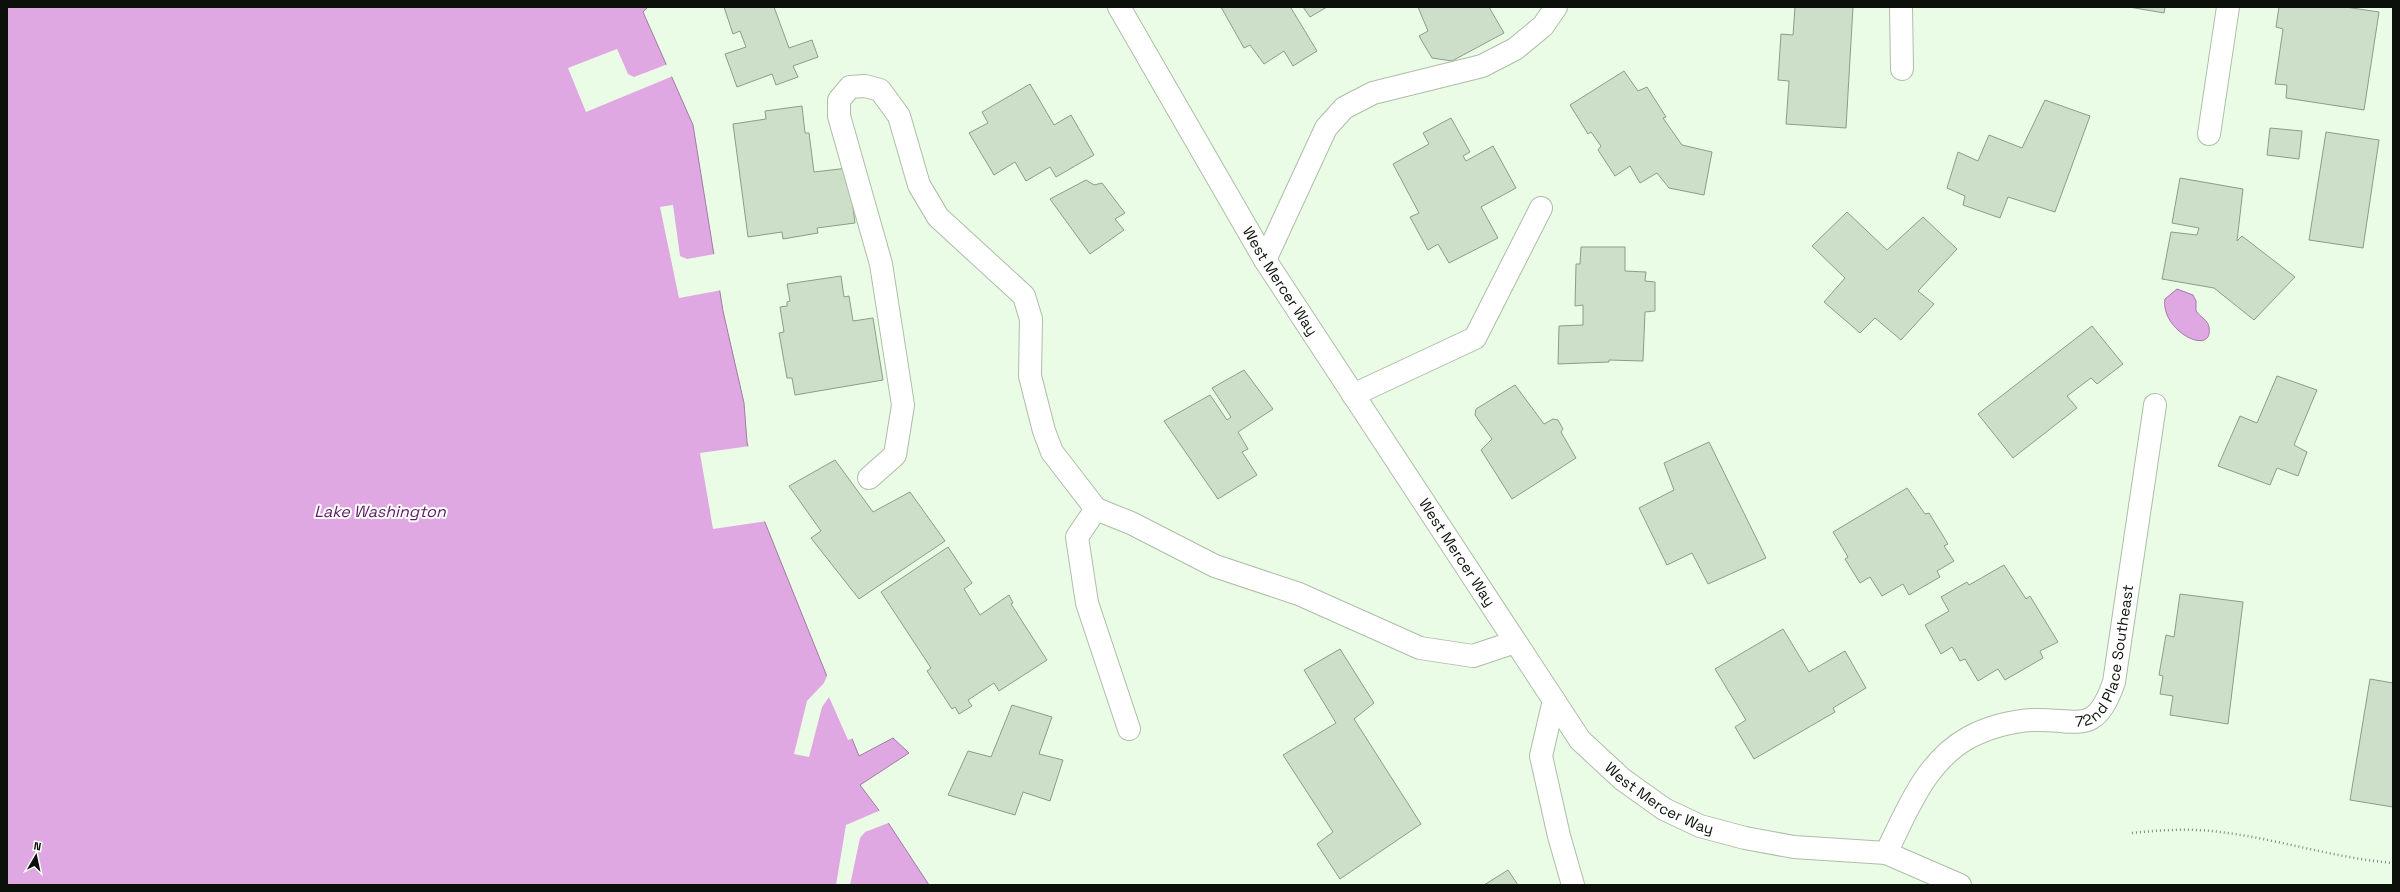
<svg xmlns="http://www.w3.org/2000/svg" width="2400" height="892" font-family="'Space Grotesk',sans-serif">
<rect width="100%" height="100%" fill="#ebfce6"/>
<path fill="#e0a8e3" stroke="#a07ba2" d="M7,7H648L643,12L693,125L723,311L744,403L747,442L764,520L859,756L893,738L909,753L860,785L887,821L929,885H7Z
M2177,289L2193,295L2196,301V311C2200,317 2208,320 2209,327C2214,358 2160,331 2165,299Z"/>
<path fill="#ebfce6" d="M617,49L628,74L634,77L668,64L673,76L586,112L568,68Z
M673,205L680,256L687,259L715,254L722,290L679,298L660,207Z
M750,446L767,521L713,529L700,453Z
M828,673L854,738L848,740L829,697L822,707L809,757L794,754L807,701L824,683Z
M881,810L891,822L865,832L860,838L850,885H836L846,825Z"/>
<path fill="#cedfc9" stroke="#8c9c88" d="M724,7H774L789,48L812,40L818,57L793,66L798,77L776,85L772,74L737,87L725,54L746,47L740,31L733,34Z
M1221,7H1293L1291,8L1317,51L1293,66L1284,51L1264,64L1250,45L1244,48Z
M1303,7H1327L1310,17Z
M1418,7H1489L1504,33L1452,61L1432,58L1419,36L1428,31Z
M1795,7H1853L1846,128L1786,124L1789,81L1778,80L1781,34L1793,35Z
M2129,7H2165L2164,13Z
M2279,7H2345L2379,12L2364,110L2286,98L2287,85L2275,84L2283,29L2276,27Z
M1624,71L1638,91L1647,87L1666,117L1663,118L1682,145L1712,152L1704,195L1669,188L1657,173L1640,183L1630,166L1615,176L1598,150L1601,146L1591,132L1588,134L1570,105Z
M1030,84L1054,125L1071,115L1094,155L1056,177L1050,167L1026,181L1015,162L994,175L969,133L988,123L982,112Z
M2045,100L2090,116L2055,212L2008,197L2000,218L1963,205L1965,196L1947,188L1958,152L1978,161L1989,135L2022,148Z
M802,106L805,133H809L814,172L848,168L855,223L817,228L818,233L783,239L782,232L748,237L733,124L766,119L765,111Z
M1451,118L1470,152L1463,156L1466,161L1493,146L1516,188L1481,207L1498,238L1449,263L1438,244L1428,250L1410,217L1419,213L1393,164L1429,144L1423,133Z
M2270,128L2302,131L2299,159L2267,155Z
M2326,132L2379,140L2363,248L2309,240Z
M2180,178L2243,189L2237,241L2242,236L2295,277L2254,320L2214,288L2162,279L2171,232L2197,235L2199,228L2172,223Z
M1086,180L1094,185L1102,183L1125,213L1115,219L1124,230L1090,254L1050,199Z
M1847,212L1887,250L1923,217L1957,249L1918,291L1934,304L1901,340L1875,318L1860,333L1824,302L1845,278L1812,246Z
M1581,247H1625V271L1646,272L1645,281L1655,282V311L1645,312L1643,361L1609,360V362L1558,364L1559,326L1583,325V305L1575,306L1576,264H1580Z
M841,276L844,297L849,296L853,321L873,318L883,380L795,395L792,378H787L779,333L784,332L780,307L787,306V302L790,301L787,284Z
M2092,326L2123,364L2097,384L2091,378L2067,396L2077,408L2013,458L1978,414Z
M1244,370L1273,409L1238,432L1248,449L1242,452L1257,475L1218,499L1164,421L1210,395L1227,420L1231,417L1212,388Z
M2277,376L2317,390L2294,445L2307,452L2298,476L2277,468L2270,485L2218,466L2240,416L2257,423Z
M1515,385L1544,424L1553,419L1558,420L1563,429L1561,432L1576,458L1512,499L1481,450L1492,439L1475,415L1476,409Z
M1709,442L1766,558L1708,584L1692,553L1667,565L1639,508L1674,490L1664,463Z
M835,460L873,512L910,492L945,541L859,599L811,538L821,531L789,486Z
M1907,488L1925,514L1929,513L1948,544L1944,546L1954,561L1937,571L1940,577L1909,595L1903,584L1882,596L1870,577L1860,583L1845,559L1848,557L1833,532Z
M948,547L972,583L964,589L980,615L1009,595L1013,603L1011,604L1047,660L999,691L994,683L968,700L972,706L959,714L955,707L952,709L927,671L931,668L881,592Z
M2004,565L2026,599L2030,596L2058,642L2040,651L2043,658L2005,680L1998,669L1978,681L1965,659L1960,661L1952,647L1941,654L1925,625L1949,611L1941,597L1967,582L1969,585Z
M2180,594L2243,602L2228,724L2170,715L2173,696L2160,694L2163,676L2159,675L2166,635L2174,637Z
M1783,629L1809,672L1845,651L1866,688L1833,708L1835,712L1754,759L1735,727L1746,720L1715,669Z
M1340,649L1374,703L1354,719L1421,824L1340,879L1317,844L1333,832L1283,755L1336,723L1304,670Z
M2370,679L2393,683V807L2350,800Z
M1012,705L1052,717L1039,754L1063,760L1050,801L1023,792L1015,815L948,795L968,751L991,757Z
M1508,870L1518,885H1484Z"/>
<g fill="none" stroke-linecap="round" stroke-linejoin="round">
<defs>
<g id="minor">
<path id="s1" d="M1119,7L1265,260L1580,740L1622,779L1664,809L1700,826L1745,838L1794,847L1886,853L1960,885"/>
<path d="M1901,7L1902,69"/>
<path d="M2209,134L2228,7"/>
<path d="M1265,260L1326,128L1344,108L1373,93L1482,66L1515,49L1543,26L1556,7"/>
<path d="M1353,395L1475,338L1541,208"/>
<path d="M869,478L895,455L903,405L881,264L839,116V100L850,87L865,86L880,90L899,116L919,185L938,217L1024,296L1031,319L1030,376L1044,431L1052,452L1096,509"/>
<path d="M1554,700L1541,756L1559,836L1573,885"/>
<path d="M1129,729L1087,603L1077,537L1096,509L1131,523L1215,566L1299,594L1420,648L1473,656L1515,642"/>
<path id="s2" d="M1886,853C1907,811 1925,762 1968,738C1986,728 2011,721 2032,720C2077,718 2095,738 2114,682L2155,405"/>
</g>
</defs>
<use href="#minor" stroke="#adbda8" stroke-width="24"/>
<path stroke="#7e8a7b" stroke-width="2.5" stroke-dasharray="1 3" stroke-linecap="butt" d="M2132,833C2161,830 2191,828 2220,832C2278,839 2334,858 2393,863"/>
<use href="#minor" stroke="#fff" stroke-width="22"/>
</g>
<g text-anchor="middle" stroke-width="4" stroke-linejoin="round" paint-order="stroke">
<g font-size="15" fill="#0b110a" stroke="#fff">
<text dy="5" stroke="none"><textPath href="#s1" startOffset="318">West Mercer Way</textPath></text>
<text dy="5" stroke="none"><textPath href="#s1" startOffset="642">West Mercer Way</textPath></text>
<text dy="5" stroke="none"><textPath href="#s2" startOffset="333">72nd Place Southeast</textPath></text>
<text dy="5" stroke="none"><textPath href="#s1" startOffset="966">West Mercer Way</textPath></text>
</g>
<g font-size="16" font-style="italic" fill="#5c1a61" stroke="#fff">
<text x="380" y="517">Lake Washington</text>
</g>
</g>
<rect width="2400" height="892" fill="none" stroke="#0b110a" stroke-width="16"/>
<g transform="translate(36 856) rotate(9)" stroke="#ffffff" stroke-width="3" paint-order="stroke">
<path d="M0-3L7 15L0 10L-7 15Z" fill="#0b110a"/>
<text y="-6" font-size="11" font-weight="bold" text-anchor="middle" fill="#0b110a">N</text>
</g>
</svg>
